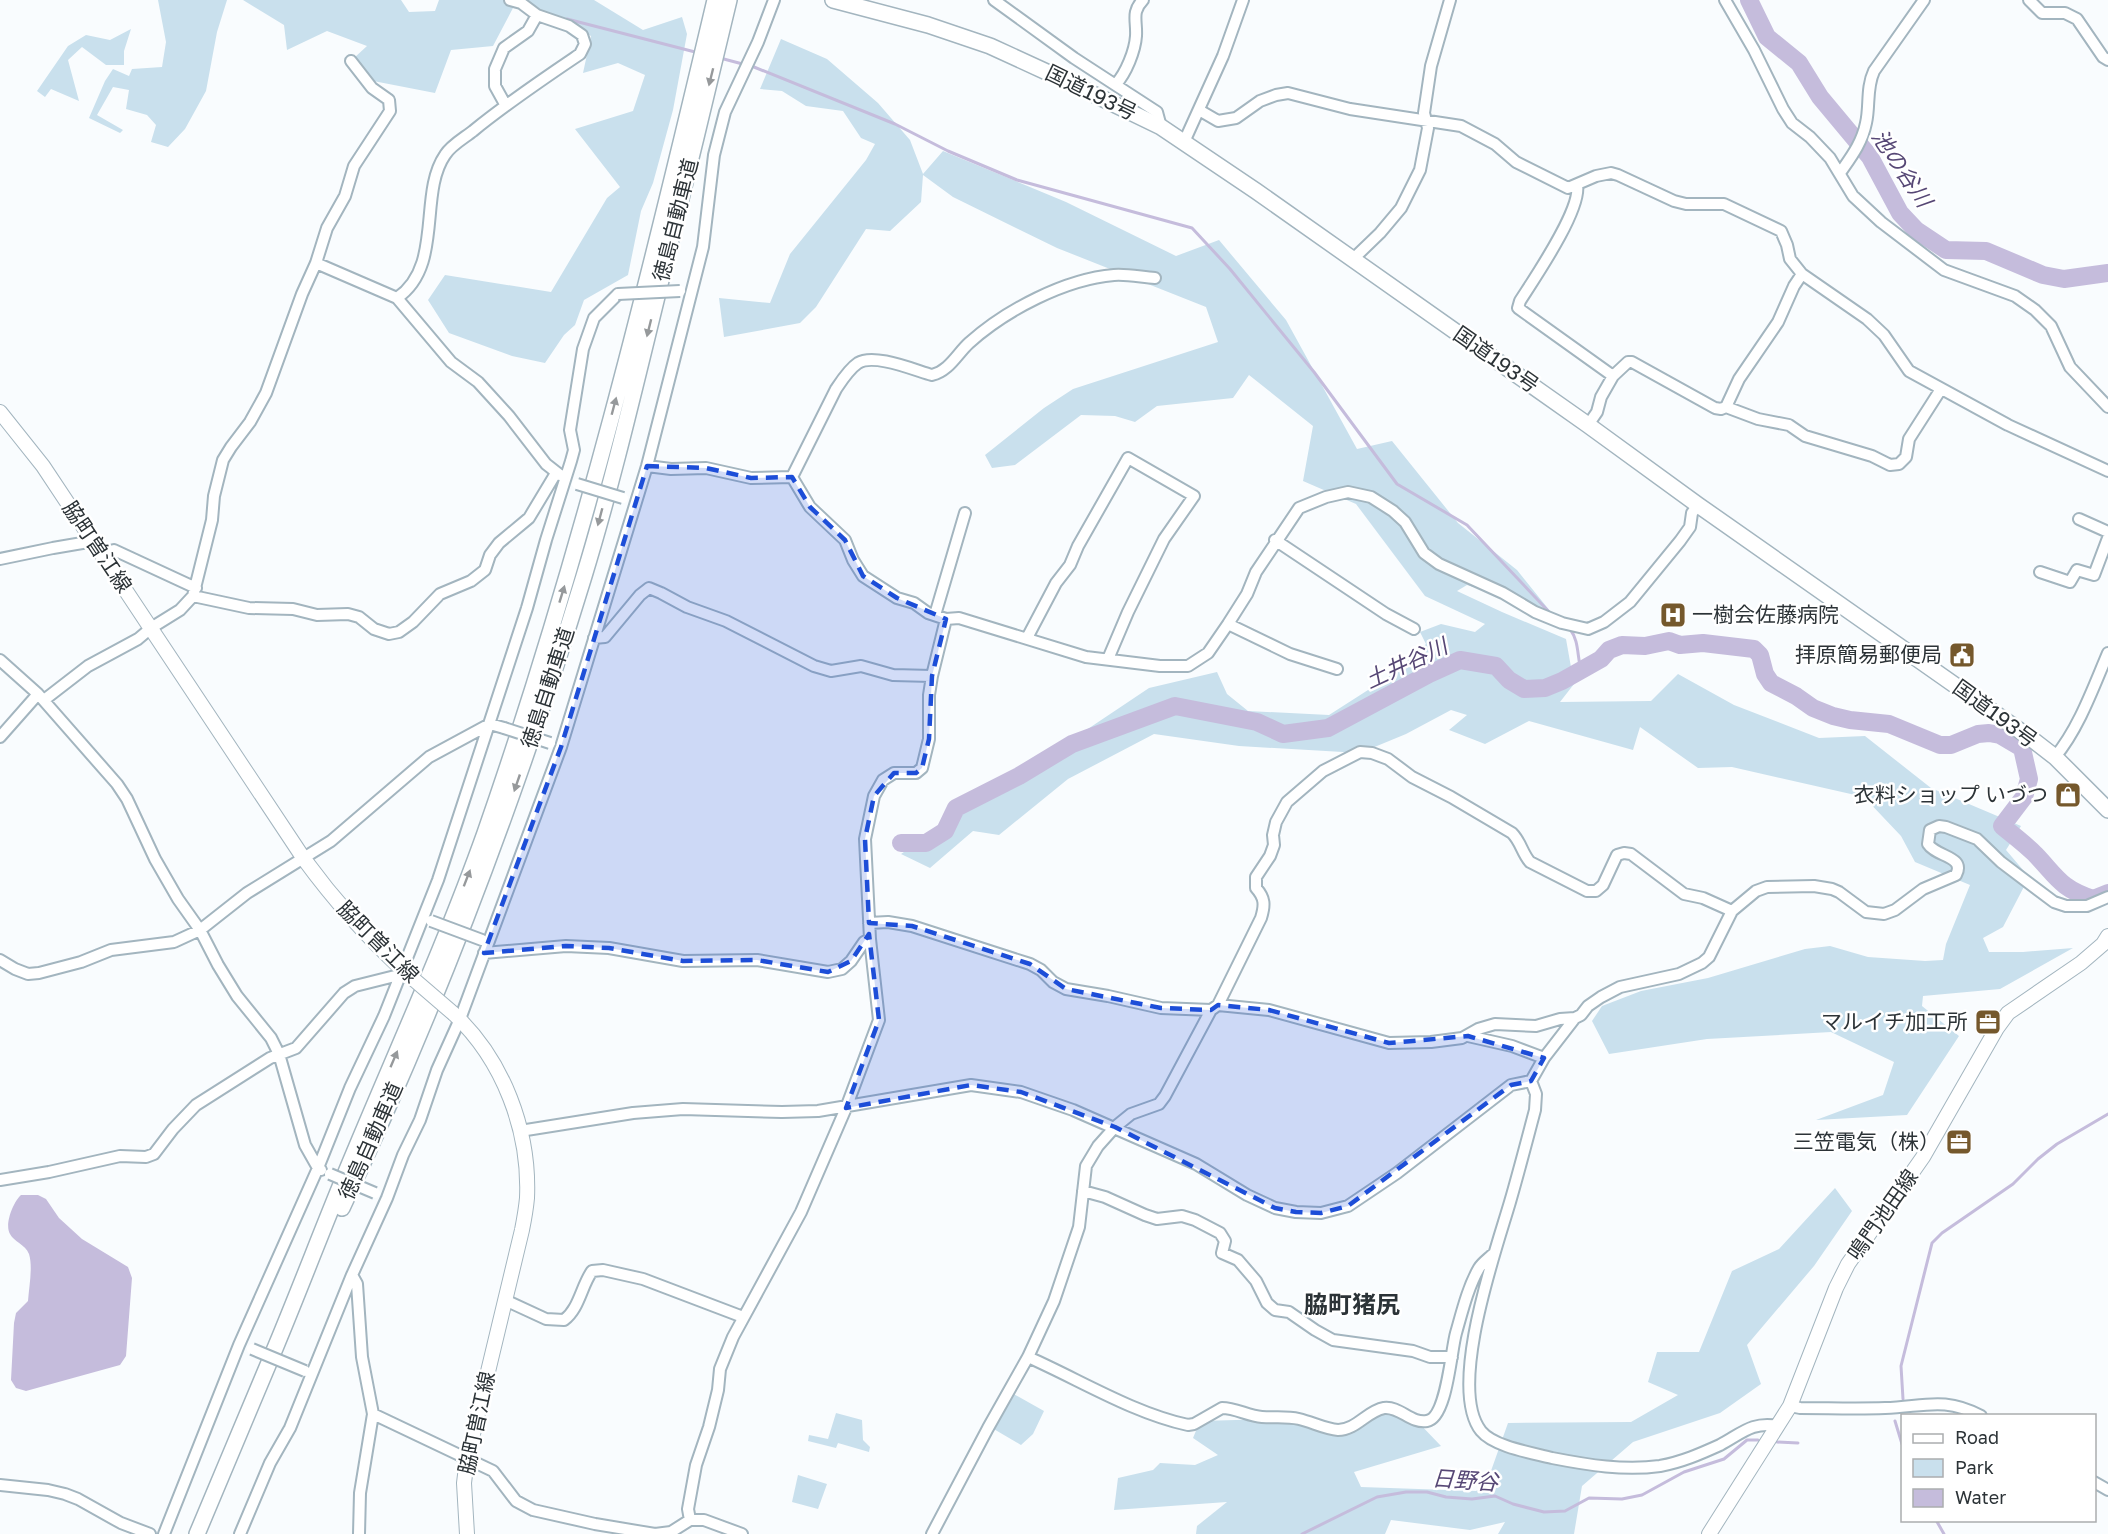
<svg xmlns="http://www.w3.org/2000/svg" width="2108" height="1534" font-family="'Golos Text','Noto Sans JP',sans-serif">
<rect width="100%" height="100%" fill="#f9fcfe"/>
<path fill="#c9e0ed" d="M158,0H227L217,32L206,91L185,129L168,147L151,142L156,125L147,115L126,109L129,90L113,87L97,115L123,130L120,133L89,118L105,81L113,69L129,76L132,69L162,67L166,42Z
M243,0H401L409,12L435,11L439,0H594L643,30L682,17L687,34L673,110L653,183L641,211L628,275L584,300L575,325L564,335L545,363L512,356L449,333L428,300L445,275L551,292L607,198L620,187L575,129L633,111L645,75L618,63L583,73L591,36L551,13L513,8L493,46L451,50L435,93L363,79L354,58L367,46L327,31L287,50L284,25Z
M131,29L124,51V65H106L82,47L68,60L79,101L51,89L45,97L37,91L68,46L86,35L110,40Z
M781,39L827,59L878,103L910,140L923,174L943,151L1066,202L1176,256L1219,240L1286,320L1357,449L1392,441L1458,523L1517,570L1550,611L1467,585L1457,591L1502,612L1566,639L1574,684L1560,702L1651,701L1678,674L1734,705L1819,738L1865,736L1931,788L2021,826L2006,850L2029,877L2003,927L1983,938L1989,952H2023L2073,948L2000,989L1923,996L1922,1006L1959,1036L1907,1115L1816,1120L1883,1095L1894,1062L1831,1032L1707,1039L1609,1054L1592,1021L1602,1006L1641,991L1708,978L1805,949L1830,946L1868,957L1925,961L1943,960L1946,944L1970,885L1915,862L1901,836L1864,797L1732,767L1698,768L1640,727L1633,750L1529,721L1485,744L1449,730L1467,715L1451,710L1406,734L1360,753L1239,746L1154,734L1068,779L999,835L973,831L930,868L901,854L1149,688L1217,672L1227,694L1248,711L1329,715L1393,674L1426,644L1420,632L1441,624L1475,632L1485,624L1425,596L1356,504L1303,481L1313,426L1249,375L1233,398L1157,406L1135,422L1115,416L1081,415L1015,465L992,468L985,455L1044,408L1073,389L1218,342L1206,307L1057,248L953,197L923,175L921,202L890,231L866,229L816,307L800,323L724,337L719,298L770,303L790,254L866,160L875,144L861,138L843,111L806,106L782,91L760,89Z
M1835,1188L1852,1211L1814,1266L1747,1345L1761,1384L1720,1413L1633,1442L1582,1486L1574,1534H1498L1505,1522L1470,1530L1391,1520L1385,1534H1196L1197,1526L1227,1502L1114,1510L1118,1478L1153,1470L1160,1463L1195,1465L1218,1455L1193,1438L1200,1421L1272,1419L1346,1435L1374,1411L1416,1420L1441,1446L1354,1472L1361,1487L1476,1491L1486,1485L1508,1423L1631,1422L1678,1395L1648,1382L1657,1352H1699L1732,1271L1779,1249Z
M1012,1393L1044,1411L1033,1434L1021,1445L992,1428Z
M836,1413L862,1420L863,1440L870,1447L869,1452L838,1443L836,1448L808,1441L809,1435L828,1439Z
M798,1475L827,1484L818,1509L792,1502Z"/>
<path fill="#c5bcdc" d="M21,1195H38L46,1199L59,1218L82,1239L128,1267L132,1278L126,1356L120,1365L26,1391L16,1388L11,1380L14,1323L16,1313L28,1301C29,1287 33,1267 29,1254C25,1244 14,1242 10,1234C4,1224 14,1201 21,1195Z"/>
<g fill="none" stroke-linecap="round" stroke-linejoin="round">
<path stroke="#c5bcdc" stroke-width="3" d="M567,19L699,53
M720,58L754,67L895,124L948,151L1017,180L1192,228L1230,269L1314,372L1397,484L1467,525L1553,616
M1570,629C1579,641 1577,655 1581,670
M1903,1399L1901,1366L1932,1243L1942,1233L2013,1184L2038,1159L2057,1144L2108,1114
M1895,1421L1902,1444
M1777,1442L1798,1443
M1936,1520L1944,1534
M1302,1534L1377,1497L1406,1492H1427L1446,1497L1472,1499L1495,1496L1513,1504L1544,1512L1565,1511L1589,1498L1622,1499L1642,1495L1684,1472L1724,1459L1747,1440H1758"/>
<path stroke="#c5bcdc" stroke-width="18" d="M1749,0L1767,37L1799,63L1820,97L1870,157L1900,213L1916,230L1946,250L1986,251L2043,275L2064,279L2108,273
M901,843H926L945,831L956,808L1019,776L1072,744L1175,706L1257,722L1283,734L1328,728L1429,674L1460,660L1496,666L1509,680L1524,689L1545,688L1562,681L1601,659L1609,650L1622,645L1645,646L1669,641L1680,645L1703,643L1754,649L1760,655L1765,674L1771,683L1796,696L1813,708L1833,716L1850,720L1889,724L1940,745H1951L1978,734L1989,733L2000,735L2022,748L2029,779L2024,797L2002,826C2013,835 2025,844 2035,854C2057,877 2060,888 2093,899L2108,893"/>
<defs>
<path id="minor" d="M994,0L1074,58L1157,112L1161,127
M1725,0L1754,50L1783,109L1792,123L1810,137L1830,158L1853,196L1881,222L1944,270L2015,296L2035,310L2051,326L2070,367L2108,407
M2029,0L2042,13H2065L2077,19L2103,57L2108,60
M1116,84C1126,73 1135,51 1136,36C1137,21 1131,12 1143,0
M505,104L495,86V69L504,48L528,31L537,15L521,3L510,0
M1199,110L1218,121L1236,118L1260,101L1276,95L1288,93L1350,109L1461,126L1495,144L1516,162L1568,188L1596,176L1611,173L1618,175L1674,201L1686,204H1724L1781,231L1787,245L1790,259L1802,274L1867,319L1884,335L1909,371L2008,425L2108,471
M1184,142L1223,56L1243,0
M1840,173C1851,157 1862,143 1866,123C1870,106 1866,88 1874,71L1924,0
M1577,185C1582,209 1534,279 1520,301L1518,308L1613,376L1601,397L1597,412L1588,425
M1352,260L1380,233L1401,208L1420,170L1428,128L1424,113L1431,66L1450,0
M316,263L397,298L451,362L478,382L509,416L546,464L560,475
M1802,274L1794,286L1778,322L1739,379L1726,407L1758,419L1789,425L1805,436L1872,456L1890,465L1899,464L1906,457L1909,439L1941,389
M397,298C444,266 418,194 445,155C450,146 464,138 473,131C507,103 543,79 580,54L585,44L582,35L569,26L537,15
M1613,376L1628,362H1632L1715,408L1721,409L1726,407
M647,466L671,469L706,468L751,478L792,477
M792,477L810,507L845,540L853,560L863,576L897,598L914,603L928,613L946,619L959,618L1086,657L1160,666H1188L1208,653L1228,624L1247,594L1256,572L1299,508L1326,497L1348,492L1371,497L1393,511L1405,522L1424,553L1439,564L1503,593L1535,612L1562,623L1588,629L1604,622L1630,602L1680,541L1690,527L1692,513L1698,505
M792,477L836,389C842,380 849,369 858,363C874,353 914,370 932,375C949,371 957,354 969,343C1006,310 1065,279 1114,275C1127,274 1141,277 1155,278
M2079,519L2108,532
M1275,540L1386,614L1414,629
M101,553L114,550L196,588
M0,559L53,548L94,541
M2040,572L2070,582L2077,570L2094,575L2108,538
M193,596L249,608L293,609L317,615L348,614L359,617L374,629L389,634L399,632L413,622L440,594L471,581L485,570L490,555L499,543L529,518L556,473
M935,615L965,513
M1228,624L1290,654L1337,669
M594,638L605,637L640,595L649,588L661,593L687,607L726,621L814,666L831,671L861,666L893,675L932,676
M1027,638L1056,583L1070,565L1078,546L1128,458L1194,496L1164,539L1128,612L1108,659
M0,660L38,694L117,784L127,799L155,859L178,899L200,930L218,965L237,996L271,1038L279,1054L305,1145L318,1168L321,1170
M44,700L88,666L138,639L151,628L180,610L193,596L212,520L214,496L223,460L231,447L250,422L266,393L302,294L316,263L327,228L345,196L354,166L390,111L389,100L372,88L351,61
M0,737L38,694
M2055,757C2079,728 2093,688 2108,653
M869,923L888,922L912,926L1030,964L1041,970L1053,982L1066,989L1108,996L1161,1008L1211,1010
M484,953L566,946L609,948L683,961L757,960L828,972L842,969L851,961L864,942L870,939
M0,960L15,969L28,974L39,973L81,962L111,950L174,942L200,930L247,893L331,841L429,757L490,724L504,728
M1218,1005L1261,918C1265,905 1265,898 1256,888V877L1270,856L1274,845L1273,835L1276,822L1287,802L1323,771L1360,752L1372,753L1388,759L1412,777L1451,797L1512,833C1521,842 1522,853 1530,862L1587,891H1596L1603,885L1617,855L1624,853L1631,854L1684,894L1703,898L1732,911
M1575,1018L1544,1058L1531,1081L1536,1094L1535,1110C1527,1140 1519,1171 1510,1202C1496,1250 1447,1388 1481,1431C1494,1447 1533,1453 1552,1458C1588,1465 1624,1471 1660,1466C1682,1462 1700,1454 1720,1445C1741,1434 1752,1421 1778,1426
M1468,1036L1512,1046L1544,1058
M520,1131L633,1113L683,1109L782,1112L818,1111L971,1085L1021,1092L1073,1110L1196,1164L1247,1195L1275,1208L1296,1212L1321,1213L1348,1206L1397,1173L1511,1085L1531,1081
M0,1180L49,1172L120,1156L146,1157L154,1154L173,1129L196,1105L270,1058L296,1048L344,993L355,986L399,975
M1083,1191L1105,1197L1145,1215L1157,1219L1182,1216L1195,1220L1220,1233L1225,1241L1222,1253L1238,1260L1256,1281L1267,1303L1275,1310L1289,1312L1315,1330L1333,1340L1413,1351L1430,1357H1452
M352,1275L357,1284L362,1357L373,1414L360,1493L359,1534
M505,1300L546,1319L564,1320C579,1309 581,1287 592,1271L603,1270L643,1279L743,1317
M1028,1357C1080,1380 1133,1413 1188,1425L1194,1424L1222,1408C1236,1408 1248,1416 1262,1417C1274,1418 1286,1416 1299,1419C1312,1422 1325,1429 1338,1430C1356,1430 1367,1411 1384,1408C1400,1406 1411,1424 1427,1421C1447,1418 1451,1350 1456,1333C1462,1312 1468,1287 1479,1268C1482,1263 1488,1259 1492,1255
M1790,1406L1800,1408C1828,1408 1857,1409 1885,1408C1923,1407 1944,1396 1981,1416
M373,1414L493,1471L516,1501L533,1510L595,1524L655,1534L671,1532L690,1520H704L742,1534
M2094,1482L2108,1490
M0,1485L48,1490L65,1494L78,1499L121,1523L150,1534
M690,1520L688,1509L696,1465L709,1427L718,1390L720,1369L733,1337L801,1212L846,1108L879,1020L870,939L865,839L874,796L883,780L894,773H916L922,768L929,739V695L932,676L946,619
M164,1534L239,1345L318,1168L350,1088L384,1016L438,880L527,608L546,540L571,461L574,450L570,430L583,349L594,318L618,294
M240,1534L270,1463L290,1428L352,1275L387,1198L403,1155L420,1120L437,1070L460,1019L561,747L647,466L703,247L714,155L725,112L758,42L774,0
M932,1534L988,1428L1028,1357L1054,1301L1079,1227L1086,1166L1098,1146L1115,1127L1131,1114L1159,1104L1165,1096L1211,1010L1218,1005L1269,1010L1389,1043L1431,1042L1462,1038L1478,1029L1495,1024L1536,1026L1560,1019L1575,1018L1581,1015L1588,1006L1601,997L1620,987L1679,974L1702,963L1709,957L1732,911L1756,891L1767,887L1814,886L1832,889L1839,892L1866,912L1884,914L1895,910L1923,889L1956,875C1966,856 1936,857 1928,844L1930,830L1939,826L1946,827L1977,839L2001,862L2054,902L2066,906H2087L2108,897"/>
<path id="major" d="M0,412L43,466L304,859C334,900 366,936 404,971
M454,1014C503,1060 530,1130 527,1198C526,1209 524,1220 522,1230L467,1459L464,1483L467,1534
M1709,1534L1790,1406L1836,1288L1848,1264L1923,1157L1997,1028L2008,1013L2081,963L2103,944L2108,936"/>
<path id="highway" d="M833,0L928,25L990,46L1064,80L1161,127L1256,191L1588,425L1698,505L2033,740L2055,757L2108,810
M342,1208C438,1004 518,792 584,576C610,491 631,403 652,317C678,211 704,106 729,0
M197,1534C223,1471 250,1409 276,1346C301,1286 324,1225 349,1165C395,1054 445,945 485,833C580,561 649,280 715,0"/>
</defs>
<use href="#minor" stroke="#a3b5bf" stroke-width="14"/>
<use href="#major" stroke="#a3b5bf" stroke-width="16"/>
<use href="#highway" stroke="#a3b5bf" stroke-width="18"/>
<use href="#minor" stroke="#fff" stroke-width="10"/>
<use href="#major" stroke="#fff" stroke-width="14"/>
<use href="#highway" stroke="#fff" stroke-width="15"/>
<defs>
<path id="minor-bridge" d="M618,294L680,291
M577,484L623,498
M504,728L550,743
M431,921L482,940
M330,1174L375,1193
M252,1349L305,1371"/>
<path id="major-bridge" d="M404,971L454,1014"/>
</defs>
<use href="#minor-bridge" stroke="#a3b5bf" stroke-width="14" stroke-linecap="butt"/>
<use href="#major-bridge" stroke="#a3b5bf" stroke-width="16" stroke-linecap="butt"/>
<use href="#minor-bridge" stroke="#fff" stroke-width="10"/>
<use href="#major-bridge" stroke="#fff" stroke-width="14"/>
</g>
<defs><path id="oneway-solid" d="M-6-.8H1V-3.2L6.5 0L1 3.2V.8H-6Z" transform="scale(1.5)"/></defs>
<g fill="#96999b">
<use href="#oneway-solid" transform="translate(711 77) rotate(104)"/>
<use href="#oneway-solid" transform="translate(649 328) rotate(104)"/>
<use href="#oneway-solid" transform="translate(614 406) rotate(-75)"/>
<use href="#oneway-solid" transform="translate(600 517) rotate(105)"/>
<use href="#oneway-solid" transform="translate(562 594) rotate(-73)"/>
<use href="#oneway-solid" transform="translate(517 783) rotate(109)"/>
<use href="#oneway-solid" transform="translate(467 878) rotate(-69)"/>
<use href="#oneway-solid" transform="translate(394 1059) rotate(-67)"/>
</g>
<path fill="#1d4ed8" fill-opacity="0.2" stroke="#1d4ed8" stroke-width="4.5" stroke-dasharray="12 8" stroke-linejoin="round" d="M647,466L706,468L751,478L792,477L810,507L845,540L863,576L897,598L946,619L932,676L929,739L922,768L916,773H894L874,796L865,839L869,923L912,926L1030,964L1066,989L1161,1008L1211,1010L1218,1005L1269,1010L1389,1043L1468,1036L1544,1058L1531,1081L1511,1085L1348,1206L1321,1213L1296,1212L1275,1208L1115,1127L1021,1092L971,1085L846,1108L879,1020L869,934L851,961L828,972L757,960L683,961L609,948L566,946L484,953L561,747Z"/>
<defs>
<symbol id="hospital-square" viewBox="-11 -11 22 22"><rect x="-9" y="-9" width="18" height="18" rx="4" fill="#75582c" stroke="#fff"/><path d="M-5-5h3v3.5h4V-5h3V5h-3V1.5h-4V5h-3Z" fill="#fff"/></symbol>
<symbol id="civic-square" viewBox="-11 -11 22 22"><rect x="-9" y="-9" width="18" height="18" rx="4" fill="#75582c" stroke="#fff"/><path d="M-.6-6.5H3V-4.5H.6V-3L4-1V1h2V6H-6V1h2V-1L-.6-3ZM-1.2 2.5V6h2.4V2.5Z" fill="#fff"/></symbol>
<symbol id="shop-square" viewBox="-11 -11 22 22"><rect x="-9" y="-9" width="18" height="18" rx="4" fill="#75582c" stroke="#fff"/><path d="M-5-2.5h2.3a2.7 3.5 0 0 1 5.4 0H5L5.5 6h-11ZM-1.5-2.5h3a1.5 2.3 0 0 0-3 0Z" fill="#fff"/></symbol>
<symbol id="office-square" viewBox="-11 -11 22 22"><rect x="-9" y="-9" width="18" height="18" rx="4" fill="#75582c" stroke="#fff"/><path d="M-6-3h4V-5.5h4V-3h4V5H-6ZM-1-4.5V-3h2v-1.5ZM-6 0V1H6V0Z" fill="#fff"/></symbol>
</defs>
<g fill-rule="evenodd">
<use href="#hospital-square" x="1658" y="600" width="30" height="30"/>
<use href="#civic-square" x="1947" y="640" width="30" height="30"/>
<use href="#shop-square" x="2053" y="780" width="30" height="30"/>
<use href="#office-square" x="1973" y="1007" width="30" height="30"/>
<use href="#office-square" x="1944" y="1127" width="30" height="30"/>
</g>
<g text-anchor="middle" stroke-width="5" stroke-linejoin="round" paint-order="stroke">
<g font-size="21" fill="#2c3337" stroke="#fff">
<text transform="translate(1091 93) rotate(26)" y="7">国道193号</text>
<text transform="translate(676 220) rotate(-76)" y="7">徳島自動車道</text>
<text transform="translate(1496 360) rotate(35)" y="7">国道193号</text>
<text transform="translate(97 547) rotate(56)" y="7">脇町曽江線</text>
<text transform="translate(548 688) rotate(-72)" y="7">徳島自動車道</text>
<text transform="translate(1995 714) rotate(36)" y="7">国道193号</text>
<text transform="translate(378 942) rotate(45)" y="7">脇町曽江線</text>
<text transform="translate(371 1141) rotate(-66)" y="7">徳島自動車道</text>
<text transform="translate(1883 1215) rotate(-55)" y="7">鳴門池田線</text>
<text transform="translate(477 1423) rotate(-78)" y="7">脇町曽江線</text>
</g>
<g font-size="21" fill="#2c3337" stroke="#fff" text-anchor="end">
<text x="1692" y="622" text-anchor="start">一樹会佐藤病院</text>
<text x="1942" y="662">拝原簡易郵便局</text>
<text x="2048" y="802">衣料ショップ いづつ</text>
<text x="1968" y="1029">マルイチ加工所</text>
<text x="1940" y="1149">三笠電気（株）</text>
</g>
<g font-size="22" font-style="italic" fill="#564775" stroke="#fff">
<text transform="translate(1902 168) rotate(56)" y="8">池の谷川</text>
<text transform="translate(1406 663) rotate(-25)" y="8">土井谷川</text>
<text transform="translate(1465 1480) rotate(4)" y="8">日野谷</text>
</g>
<g font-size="24" font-weight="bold" fill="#2c3337" stroke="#fff">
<text x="1352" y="1313">脇町猪尻</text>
</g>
</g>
<rect x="1901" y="1414" width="195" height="108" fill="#ffffff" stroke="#abadaf" stroke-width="1.5"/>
<rect x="1913" y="1434" width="30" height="9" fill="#ffffff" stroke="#abadaf" stroke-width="1.5"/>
<text x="1955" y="1444" font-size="18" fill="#2c3337">Road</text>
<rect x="1913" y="1459" width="30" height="18" fill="#c9e0ed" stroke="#abadaf" stroke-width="1.5"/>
<text x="1955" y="1474" font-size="18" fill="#2c3337">Park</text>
<rect x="1913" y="1489" width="30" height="18" fill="#c5bcdc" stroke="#abadaf" stroke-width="1.5"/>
<text x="1955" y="1504" font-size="18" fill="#2c3337">Water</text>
</svg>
